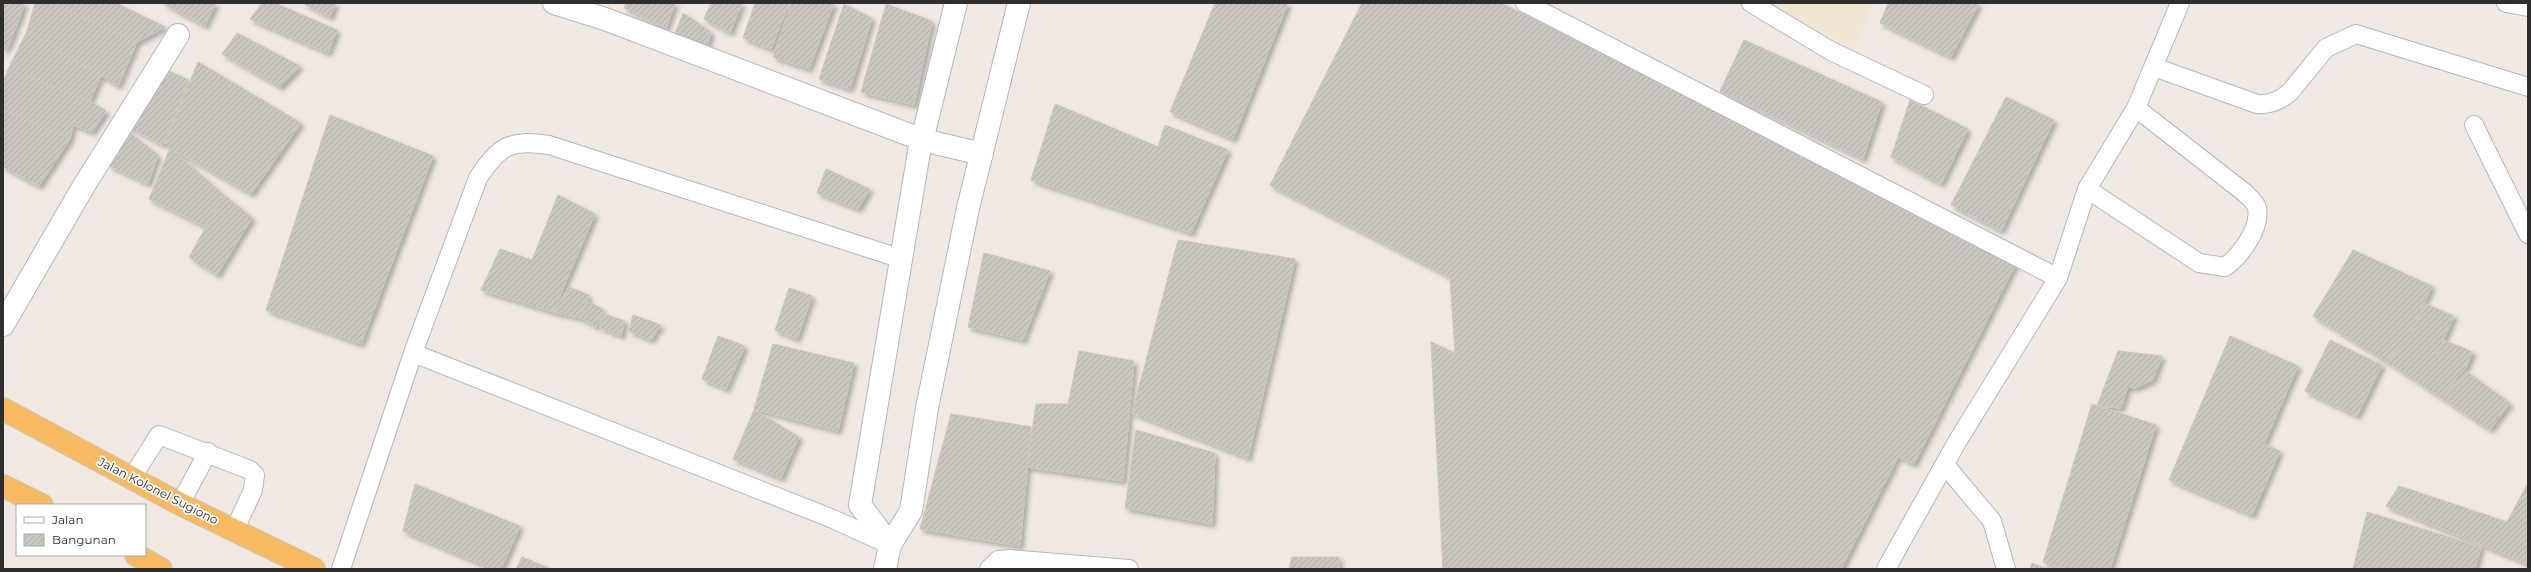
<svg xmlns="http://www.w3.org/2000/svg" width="2531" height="572" font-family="Montserrat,sans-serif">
<defs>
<pattern id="building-hatch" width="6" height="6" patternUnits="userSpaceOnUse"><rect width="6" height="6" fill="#cbc7bf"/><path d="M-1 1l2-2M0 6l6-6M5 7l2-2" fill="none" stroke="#afaba4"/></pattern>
<filter id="shadow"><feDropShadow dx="3.5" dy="3.5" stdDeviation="2" flood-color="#0004"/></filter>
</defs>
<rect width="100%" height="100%" fill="#efe9e1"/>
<path fill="#f0e6d1" d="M1771,3H1873L1854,50Z"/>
<path fill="url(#building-hatch)" stroke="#cbc5ba" filter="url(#shadow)" d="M3,3H25L9,45L3,52Z
M35,3H51L137,42L118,86L27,31Z
M51,3H116L165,27L137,42Z
M162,3H216L205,26Z
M262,3H275L337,30L328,53L250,19Z
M302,3H336L330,17Z
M626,3H675L666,28L624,8Z
M711,3H742L730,33L704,19Z
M755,3H789L771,49L743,38Z
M791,3H834L809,69L773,57Z
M1215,3H1288L1233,139L1170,112Z
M1362,3H1501L2016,263L1914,464L1898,457L1841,569H1443L1431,342L1455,353L1450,277L1270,185Z
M1888,3H1979L1951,57L1880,23Z
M844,4L872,18L850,89L819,79Z
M886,4L932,21L914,105L861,92Z
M683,13L711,32L707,46L675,34Z
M27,31L101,76L90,101L8,69Z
M237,33L300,66L280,87L222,54Z
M1744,40L1882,102L1863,159L1720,91Z
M198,62L301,123L251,194L170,148L165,143Z
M160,67L189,80L163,145L127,126Z
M8,69L90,101L106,111L92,132L73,125L70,139L3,109V83Z
M2006,97L2054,120L2001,231L1951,205Z
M1910,100L1968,129L1941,184L1891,157Z
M1055,104L1158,147L1165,125L1228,150L1191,233L1031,180Z
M3,109L70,139L39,186L3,167Z
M330,115L433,156L361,344L266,310Z
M125,129L158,155L148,184L109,166Z
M170,148L224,195L206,227L149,199Z
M826,169L870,189L858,209L817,193Z
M224,195L252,218L217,275L189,257Z
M558,195L595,214L553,312L481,290L500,249L532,260Z
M1178,240L1295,259L1248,458L1132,413Z
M2353,250L2432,286L2408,338L2387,362L2313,316Z
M984,253L1050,271L1023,340L968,327Z
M569,287L589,295L580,318L553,312Z
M789,288L812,296L797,339L775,330Z
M586,301L603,309L596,327L580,318Z
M2426,304L2454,316L2434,361L2413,379L2387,362L2408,338Z
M601,313L625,321L621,336L600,328Z
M633,315L661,325L651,340L629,331Z
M718,336L745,346L726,389L702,379Z
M2230,336L2298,366L2264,444L2280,451L2252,515L2169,480Z
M2330,340L2382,365L2357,416L2305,391Z
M2443,340L2473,352L2465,369L2440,397L2413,379L2434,361Z
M773,344L854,363L838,431L754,409Z
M1079,351L1134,361L1123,481L1027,467L1036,404H1068Z
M2118,351L2162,356L2153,380L2135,388L2128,387L2121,408L2097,406Z
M2467,372L2510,403L2490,430L2440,397Z
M2092,404L2156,425L2110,569H2065L2043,562Z
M754,410L799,437L781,478L733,459Z
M951,414L1031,427L1020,546L920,529Z
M1136,430L1215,453L1212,524L1125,508Z
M2528,483V564L2386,506L2399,486L2507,522Z
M415,484L520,526L501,569H493L403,531Z
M2367,512L2481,547L2475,569H2353Z
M522,557L549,568L516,569Z
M1292,557H1339V569H1289Z
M2032,563L2047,569H2030Z"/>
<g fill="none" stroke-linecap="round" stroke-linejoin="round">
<defs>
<path id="service" d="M1525,3L2058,278
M1751,3L1831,51L1924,95
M2506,3L2528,7
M2154,67L2257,104C2270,105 2280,101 2290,92L2326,48L2356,34L2528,87
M2474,125L2528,234
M2087,189L2199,263L2225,267C2240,256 2261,229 2257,208C2256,203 2249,197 2245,193L2136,108
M413,353L833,519L890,545
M1946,466L1992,521L2006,569
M131,479L159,435L250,470L255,475L253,490L235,529
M180,504L208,452
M341,569L413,353L478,178C499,146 510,139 549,145L902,259
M989,569L998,560L1010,559L1129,569
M1886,569L1957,442L2058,278L2087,189L2136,108L2180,3"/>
<path id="minor" d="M554,3L605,19L923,140L982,154
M3,325L82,189L178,35
M890,545L860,505L919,152L956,3"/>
<path id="tertiary" d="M885,569L890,545L911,511L927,408L968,208L1019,3"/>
<path id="trunk" d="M3,409L180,504L314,569
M3,486L42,505
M136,555L161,569"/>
</defs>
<use href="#service" stroke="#b4b7c1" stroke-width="20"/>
<use href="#minor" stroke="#b4b7c1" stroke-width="24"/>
<use href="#tertiary" stroke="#b4b7c1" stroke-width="24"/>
<use href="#trunk" stroke="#c9c9c9" stroke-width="24"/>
<use href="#service" stroke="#fff" stroke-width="18"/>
<use href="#minor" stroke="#fff" stroke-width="22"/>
<use href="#tertiary" stroke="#fff" stroke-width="22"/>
<use href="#trunk" stroke="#f8ba60" stroke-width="22"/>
</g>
<g text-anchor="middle" stroke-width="3.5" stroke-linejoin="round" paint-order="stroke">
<g font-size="12" fill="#2e2e2e" stroke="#fff">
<text transform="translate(158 491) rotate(27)" y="4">Jalan Kolonel Sugiono</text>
</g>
</g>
<rect width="2531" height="572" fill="none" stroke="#2e2e2e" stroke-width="8"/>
<rect x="16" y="504" width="130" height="52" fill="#ffffff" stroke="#ababab"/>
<rect x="24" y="517" width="20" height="6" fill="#ffffff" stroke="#ababab"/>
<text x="52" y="524" font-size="12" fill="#2e2e2e">Jalan</text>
<rect x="24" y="534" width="20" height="12" fill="url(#building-hatch)" stroke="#ababab"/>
<text x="52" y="544" font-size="12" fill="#2e2e2e">Bangunan</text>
</svg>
